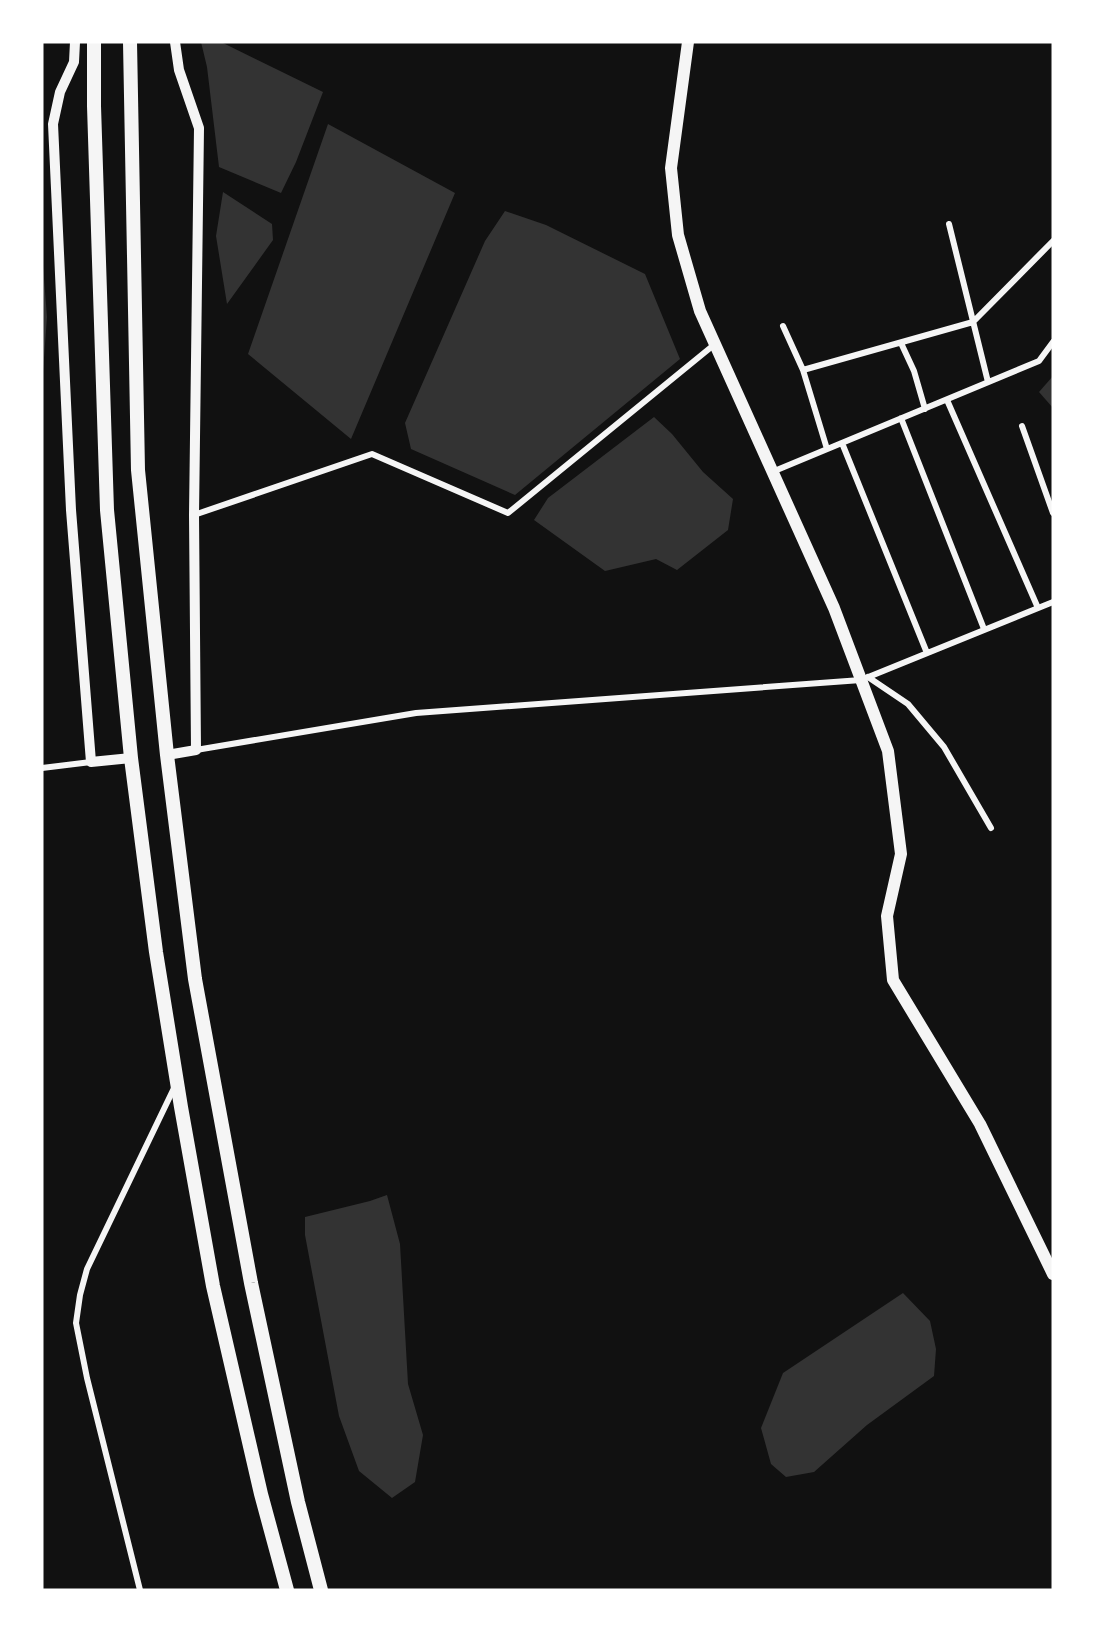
<svg xmlns="http://www.w3.org/2000/svg" width="1095" height="1632" font-family="'Roboto Condensed',sans-serif">
<rect width="100%" height="100%" fill="#111"/>
<path fill="#333" d="M201,42H221L323,92L296,162L281,193L219,167L207,67Z
M328,124L455,193L351,439L248,354Z
M223,192L272,224L273,240L227,304L216,236Z
M505,211L546,225L645,274L680,359L515,495L411,449L405,423L485,241Z
M42,253L47,317L42,385Z
M1053,376V408L1039,392Z
M654,417L672,434L703,472L733,499L728,530L677,570L656,559L605,571L534,520L548,498Z
M387,1195L400,1244L408,1384L423,1435L415,1482L392,1498L359,1471L339,1416L305,1235V1217L370,1201Z
M903,1293L930,1321L936,1349L934,1376L867,1425L814,1472L786,1477L771,1464L761,1428L783,1373Z"/>
<g fill="none" stroke-linecap="round" stroke-linejoin="round">
<path stroke="#f5f5f5" stroke-width="6" d="M949,224L988,382
M783,326L803,370L827,449
M901,343L914,371L925,409
M803,370L973,322L1053,241
M947,400L1038,608
M901,418L984,629
M1022,426L1053,513
M842,443L927,653
M772,472L1039,361L1053,342
M194,515L372,454L508,513L715,344
M868,677L908,704L944,747L991,828
M196,750L416,713L861,680L1053,602
M42,768L91,762
M140,1590L87,1378L76,1323L80,1295L87,1269L175,1086"/>
<path stroke="#f5f5f5" stroke-width="10" d="M75,42L74,62L60,92L53,124L71,510L91,762L131,758
M167,755L196,750L194,515L199,128L179,70L175,42"/>
<path stroke="#f5f5f5" stroke-width="12" d="M688,42L671,168L678,235L700,311L834,608L888,751L901,854L887,916L893,980L980,1124L1053,1274"/>
<path stroke="#f5f5f5" stroke-width="14" d="M94,42V106L107,510L131,758L156,952L181,1107L213,1286L261,1494L287,1590
M130,42L138,470L167,755L195,979L251,1283L298,1502L321,1590"/>
</g>
<rect width="1095" height="1632" fill="none" stroke="#ffffff" stroke-width="87"/>
</svg>
